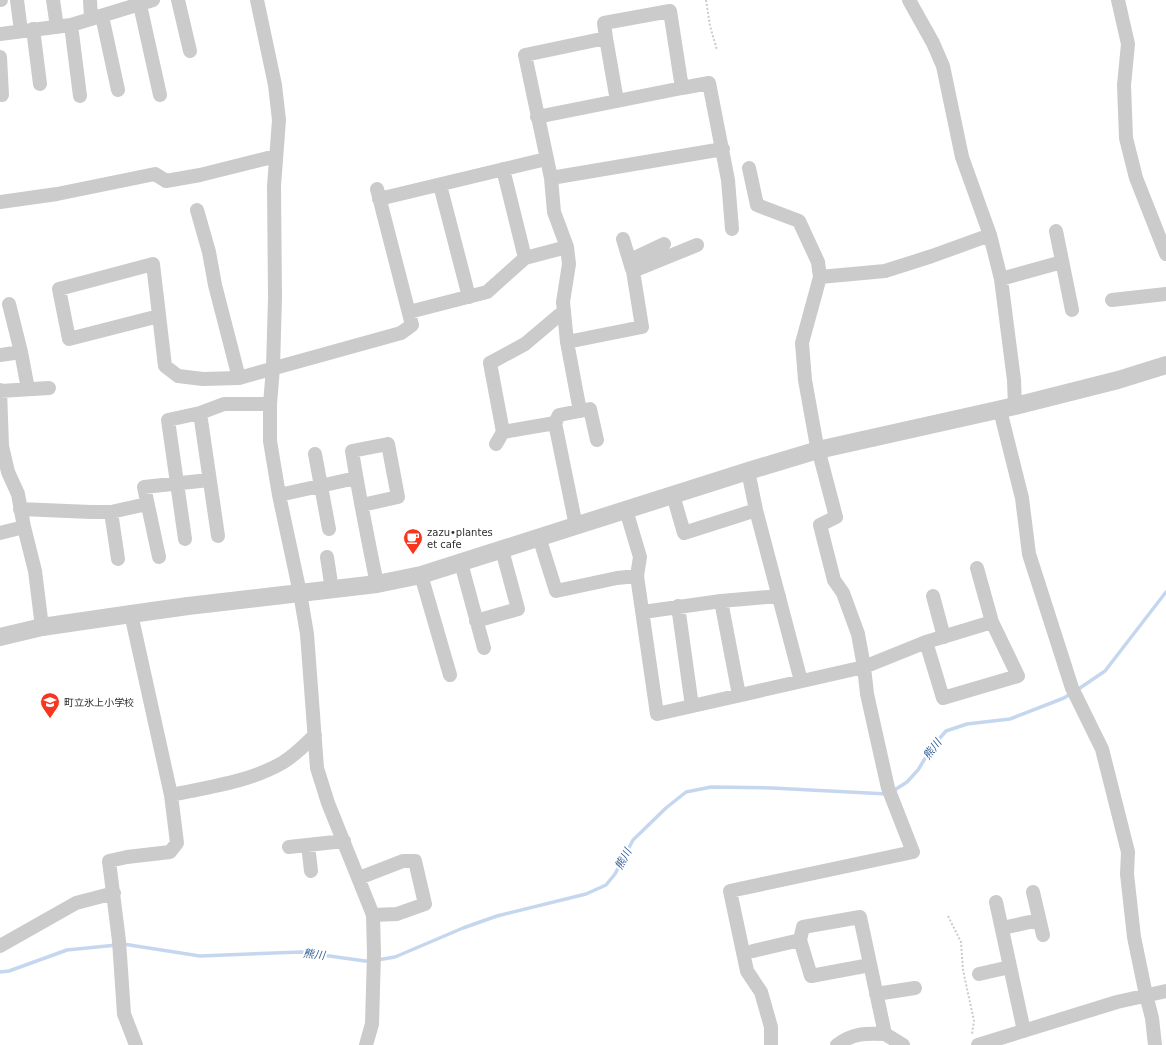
<svg xmlns="http://www.w3.org/2000/svg" width="1166" height="1045" font-family="'DejaVu Sans','Noto Sans JP',sans-serif">
<rect width="100%" height="100%" fill="#fff"/>
<g fill="none" stroke-linecap="round" stroke-linejoin="round">
<path stroke="#c5d7ef" stroke-width="3.5" d="M1077,690L1105,671L1166,592
M893,791L907,782L918,770L932,747L946,731L967,724L1010,719L1064,698L1072,693
M123,944L200,956L301,952L365,961H371
M377,960L395,957L463,928L497,916L586,894L606,885L615,874L633,840L666,808L686,792L711,787L772,788L887,794
M0,972L9,971L67,950L117,945"/>
<path stroke="#cbcbcb" stroke-width="2" stroke-dasharray="2 2" stroke-linecap="butt" d="M706,0L710,26L717,50
M948,916L961,942L963,970L974,1021L972,1034"/>
<path stroke="#cbcbcb" stroke-width="14" d="M0,0H1
M17,0L21,31
M53,0L57,27
M90,0L91,19
M178,0L190,51
M257,0L275,85L279,120L274,186L275,297L273,368L270,404V441L279,495L300,593L307,634L317,768L328,803L373,915L374,954L372,1024L366,1045
M909,0L933,43L943,66L962,157L990,235L1001,279L1014,380L1015,406
M1118,0L1128,44L1124,85L1126,138L1136,178L1166,254
M140,5L160,95
M102,16L118,90
M71,25L80,96
M33,29L40,84
M0,34L71,25L153,0
M606,38L617,101
M0,57L2,95
M537,117L682,88
M749,168L757,205L799,221L818,262L820,277L802,343L805,380L816,441L836,517L820,525L834,580L843,593L858,634L864,667L867,694L888,788L913,852L730,891L747,971L761,992L771,1027V1045
M551,178L723,149
M440,185L469,297
M379,199L546,159
M0,202L57,194L155,174L166,181L200,175L276,156
M197,210L209,252L215,285L239,378
M1056,231L1072,310
M623,239L632,269
M525,258L567,247
M630,260L664,244
M820,277L885,271L932,256L990,235
M1001,279L1062,262
M1112,300L1166,294
M9,304L21,352L28,389
M409,312L487,292L525,258L503,169
M159,316L69,339L59,289L153,264L165,366L178,376L203,379L239,378L401,333L412,325L377,189
M567,342L642,327L633,271L697,245
M0,355L21,352
M0,390L2,446L8,472L18,494L24,527L35,571L42,627
M0,391L49,388
M1000,410L1022,498L1029,554L1072,688L1102,749L1128,852L1127,874L1134,937L1146,995L1152,1018L1155,1045
M580,411L567,342L563,302L569,264L567,247L554,212L551,178L525,55L606,38L604,23L670,11L682,88L709,83L728,180L732,229
M200,413L218,536
M555,423L576,526
M503,432L490,363L525,344L564,311
M496,444L503,432L555,423L559,415L590,409L597,440
M315,454L329,529
M748,471L756,510L801,681
M279,495L356,478
M673,495L684,533L756,510
M362,505L398,497L388,444L352,451C359,496 368,540 377,584
M20,509L91,512H111L147,504
M626,510L640,557L637,576L657,714L864,667L926,642L992,622
M111,512L118,559
M0,533L24,527
M539,537L556,591L617,578L637,576
M185,539L168,420L200,413L224,404H270
M159,557L144,487L209,480
M327,557L332,590
M461,563L484,648
M421,575L450,675
M933,596L944,637
M721,601L739,695
M678,606L692,706
M643,612L721,601L779,596
M131,614L171,795L177,843L170,852L127,857L109,861L119,941L124,1014L136,1045
M476,621L518,609L502,550
M926,642L943,698L1018,676L992,622L977,568
M171,795C208,787 249,782 282,763C294,756 305,745 315,735
M308,845L311,871
M289,847L344,841
M359,878L403,861H415L425,904L397,914L373,915
M1033,892L1043,935
M996,902L1024,1031
M1002,928L1039,920
M800,940L811,976L870,965
M0,946L76,903L114,893
M753,951L800,940L803,927L860,917L885,1034L903,1045
M979,974L1010,967
M876,994L915,988
M837,1045C853,1033 866,1033 885,1034
M978,1045L1117,1002L1166,991"/>
<path stroke="#cbcbcb" stroke-width="18" d="M0,637L42,627L131,614L188,606L377,584L421,575L748,471L818,450L1015,406L1118,380L1166,365"/>
</g>
<defs>
<symbol id="cafe-pin" viewBox="-11 -11 22 30"><path d="M0 17L-7.5 6A9.5 9.5 0 1 1 7.5 6Z" fill="#f7361f" stroke="#fff"/><path d="M-5.5-4.5H6V0H3Q3 3.5 0 3.5H-2.5Q-5.5 3.5-5.5 0ZM3-3.2v2h1.7v-2ZM-6 4.5H4V6H-6Z" fill="#fff"/></symbol>
<symbol id="school-pin" viewBox="-11 -11 22 30"><path d="M0 17L-7.5 6A9.5 9.5 0 1 1 7.5 6Z" fill="#f7361f" stroke="#fff"/><path d="M0-5L7-2L0 1L-7-2ZM-4 1L0 2.5L4 1V4Q0 6-4 4Z" fill="#fff"/></symbol>
</defs>
<g fill-rule="evenodd">
<use href="#cafe-pin" x="402" y="527" width="22" height="30"/>
<use href="#school-pin" x="39" y="691" width="22" height="30"/>
</g>
<g text-anchor="middle" stroke-width="4" stroke-linejoin="round" paint-order="stroke">
<g font-size="10" fill="#2e2e2e" stroke="#fff" text-anchor="start">
<text x="427" y="536">zazu•plantes<tspan x="427" dy="12">et cafe</tspan></text>
<text x="64" y="706">町立氷上小学校</text>
</g>
<g font-size="11" font-style="italic" fill="#345f99" stroke="#fff">
<text transform="translate(932 749) rotate(-53)" y="4">熊川</text>
<text transform="translate(623 859) rotate(-62)" y="4">熊川</text>
<text transform="translate(314 954) rotate(7)" y="4">熊川</text>
</g>
</g>
</svg>
